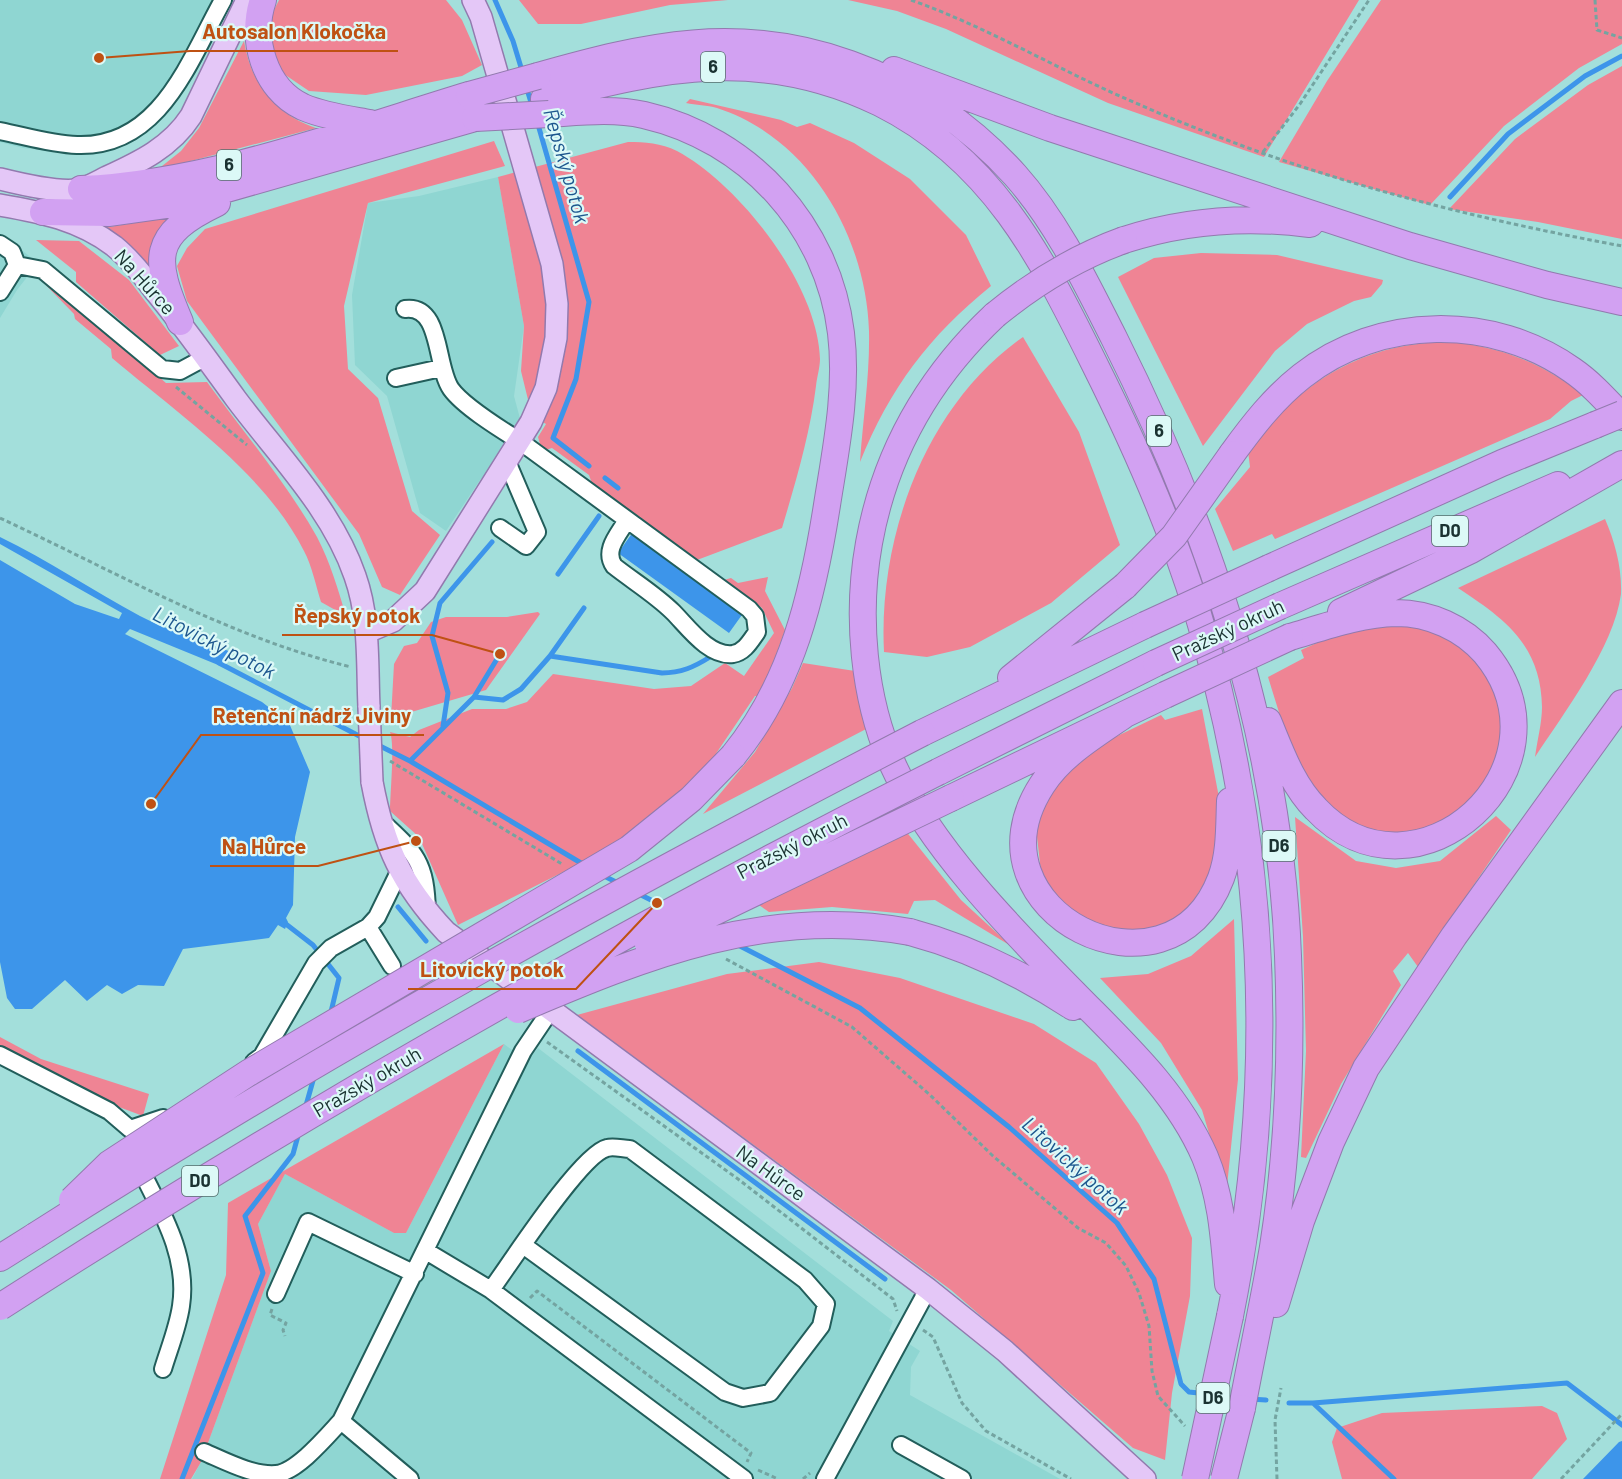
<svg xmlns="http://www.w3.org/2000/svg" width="1622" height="1479" font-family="Barlow,sans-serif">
<rect width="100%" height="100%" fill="#a3dfdb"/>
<path fill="#8fd6d2" d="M0,0H230L171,108L129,143L88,155L23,148L0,142Z
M498,177L524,326L514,396L522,426L498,462L480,480L446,531L420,513L387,396L355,365L352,295L368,203L419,196Z
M0,240L14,244L38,263L17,290L0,318Z
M504,1044L527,1061L538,1048L893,1321L889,1331L920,1351L911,1367L910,1395L1060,1479H192L201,1462L271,1271L258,1224L285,1174L394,1233H406Z"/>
<path fill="#ef8494" d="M279,0H446L462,20L482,65L462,76L366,95L309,91L278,70L267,35L271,16Z
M519,0H728L670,5L581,24H538Z
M848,0H1359L1264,157L1108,103L946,29L897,11Z
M1381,0H1622V44L1579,68L1504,126L1430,205L1279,162L1327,81Z
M244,41C251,84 275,114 316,128L157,170L181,151L199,128Z
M1622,66V239L1538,222L1449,209L1515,139L1588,85Z
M690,99L781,120L797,127L810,123L854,143L910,179L966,235L991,286C929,336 890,388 860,462C863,419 870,374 869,331C866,237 810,138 717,108C707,105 696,105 686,103Z
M494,141L505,166L368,203L344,306L348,369L378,398L412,511L440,535L400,595L382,587L359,534L187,301L177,266L187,248L205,229Z
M628,142C645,142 661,143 677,151C740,185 818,285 820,359C820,367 817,377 816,386C810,434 796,481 782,528L697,560L622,505L619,507L594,489L589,475L552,448L542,451L538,437L546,424L532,416L521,371L524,326L498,177Z
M171,217L150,261L149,271L103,228Z
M36,240L79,241L129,280L179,346L160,355L76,282V272Z
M1201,253L1277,255L1383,280L1382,284L1371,297L1354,301L1307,324L1275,351L1203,446L1118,277L1154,258Z
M43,278L166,383L207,382C244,433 286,482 317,537C330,562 338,589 346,616L321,602C316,586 312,566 304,551C264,472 178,414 112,358L111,349L75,319L74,314L41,280Z
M1023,337L1079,432L1120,545L1051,603L970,647L927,657L884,652C878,536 926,405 1023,337Z
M1454,342C1503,348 1545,364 1583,395L1571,401L1550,419L1275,539L1272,534L1233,551L1215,509L1250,467L1248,451C1301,380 1365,341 1454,342Z
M1605,519C1615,542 1622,568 1621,594C1614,647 1564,713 1535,757C1537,741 1542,723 1542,707C1541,645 1505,619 1458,588Z
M768,577L765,591L785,630L771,669L758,696H755L711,761L656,816L597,855L458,925L419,837L390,811C390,794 395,744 390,732L410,737L419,730L472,709H506L527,702L553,674L654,689L691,686L725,663L744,676L774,633L762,608L724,580L731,578L738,583Z
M538,612L540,614L486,690L391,718L394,664L404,646L417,643L431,622L446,617H507Z
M1392,622L1425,626L1469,649L1496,687L1505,731L1482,797L1422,833H1377L1331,812L1297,770L1268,677L1304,658L1301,650L1335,635Z
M803,663L855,671L868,728L703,814L755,752L792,688Z
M1202,709L1222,813L1217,862L1186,913L1152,932L1088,927L1042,881L1035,819L1063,773L1109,740L1161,715L1165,720Z
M1496,816L1511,830L1418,967L1408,953L1393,971L1401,985L1341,1084L1306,1158L1301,1157L1306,1051L1303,937L1295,817L1356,861L1396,868L1440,861Z
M905,830L961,900L1011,946L935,900L914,901L908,914L832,907L769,912L753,901Z
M1234,919L1238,1079L1227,1186L1224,1183L1202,1110L1161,1043L1100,978L1148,974L1191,956Z
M819,962L900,978L1034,1024L1096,1063L1139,1124L1167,1175L1192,1238L1190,1296L1172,1393L1165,1460L1133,1448L951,1290L577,1015L727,974Z
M0,1037L41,1059L149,1094L143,1116L87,1095L0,1049Z
M504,1044L406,1233H394L285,1174L258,1224L271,1271L201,1462L191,1479H160L226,1275L228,1203Z
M1542,1406L1557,1413L1567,1439L1532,1479H1342L1332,1442L1337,1428L1382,1413Z"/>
<path fill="#3d95ea" d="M633,532L744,612L729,633L618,553Z
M0,537C48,560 93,591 140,616C168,631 201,640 231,652L223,667L130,629L125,634L262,702L289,723L310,772L295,837L293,905L286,918L288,922L285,929L278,925L269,938L183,949L164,986L138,985L122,994L107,985L87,1001L65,980L32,1009H15L7,998L0,962V560L75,604L119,619L122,613L0,544Z
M1622,1441V1479H1583L1619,1442Z"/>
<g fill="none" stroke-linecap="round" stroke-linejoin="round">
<path stroke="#3d95ea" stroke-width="5" d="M495,0L513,41L523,74
M526,86L533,109
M537,121L589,302L576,379L553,438L589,466
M1450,197L1508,134L1585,76L1622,56
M605,478L618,488
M558,574L599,516
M550,656L584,608
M219,663L365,739
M474,697L503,700L521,689L550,656L662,673C681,673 694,667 710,657
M443,726L448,693L432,636L440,603L492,542
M376,744L410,761L586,866
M410,761L474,697L500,654
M602,875L620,884
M637,893L663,906
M398,907L426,941
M282,921L313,945L339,978L330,1016
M738,945L860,1008L1009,1127L1117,1223L1154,1279L1181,1384L1189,1392L1208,1394
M578,1051L885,1279
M305,1109L314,1077
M1250,1399L1266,1400
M1289,1403H1313L1394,1479
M1313,1403L1567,1383L1622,1425
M182,1479L263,1273L245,1216L293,1154L299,1132"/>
<defs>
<path id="minor" d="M0,131C25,136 51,144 77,145C160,148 189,61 223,0
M0,244L12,252L17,265
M17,265L43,270L162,369L180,371L206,357
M0,292L17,265
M405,309C442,304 435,366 451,389C464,407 502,430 521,442L749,609L755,616L757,632C751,640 745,652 733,654C709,657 688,627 673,612C656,595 633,581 614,566C603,550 619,534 627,520
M396,378L441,368
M500,528L526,546L537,532L508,464
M380,820C416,853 426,862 427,913
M368,927L392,966
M0,1055L109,1111L130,1129L163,1118
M254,1062L262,1056L316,963L331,948L368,927L377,917L399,872
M137,1162C159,1208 189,1254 181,1306C178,1327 169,1349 163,1369
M426,1251L491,1290L744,1479
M491,1290C510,1264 581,1154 607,1148C614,1146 623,1149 630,1149L805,1280L826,1304L821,1326L770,1393L743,1398L725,1392L523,1245
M276,1294L308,1222L415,1274
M341,1421L410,1479
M901,1445L962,1479
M204,1452C225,1461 253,1476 276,1474C297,1472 327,1436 341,1421L523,1051L550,1011
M825,1479L928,1289"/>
<path id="major" d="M0,179C20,184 63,194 82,189C90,186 99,181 107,177C140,162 171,147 191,116L247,0
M0,205C41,212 80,220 114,246C130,259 142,274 154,290C183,325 209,362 236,399C278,455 332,509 355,576C370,618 367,663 369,707
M367,632L393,621L425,591L531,422L546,388L556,338L557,304L552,264L481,17L473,0
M372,782C384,846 401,884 446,932L928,1289L1005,1351L1145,1479"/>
<path id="highway" d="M263,0C250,38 264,89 303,107C324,116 348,119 370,123
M894,70L1050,128L1410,246L1547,285L1622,302
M538,76C647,45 739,24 850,64C913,86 970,125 1015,175C1057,222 1085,281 1114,338C1211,531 1280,739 1288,956C1292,1052 1288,1151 1273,1247C1264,1300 1252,1354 1242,1408
M544,99C663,67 763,46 880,103C992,159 1041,256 1094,363C1134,443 1171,525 1197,611C1268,844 1278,1077 1230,1316
M549,114C580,112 613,108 644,115C749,139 828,226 841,333C848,390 836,448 827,505C813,595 792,684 733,756
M81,189C208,184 347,132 469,95
M43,212L110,213L174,204L475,118
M1124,240C1185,220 1247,216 1310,224
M995,315C929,377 885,454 869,543C856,615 863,698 893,765C929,846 1013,931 1075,994C1123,1043 1177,1092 1205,1157C1222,1198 1224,1240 1228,1284
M180,322C153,259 150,235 217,203
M1232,454C1253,425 1274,398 1302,376C1379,315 1493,314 1572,370C1591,383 1606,400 1622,417
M1269,568L1502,463L1595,425
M1280,606L1558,485
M1341,612L1471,550L1622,464
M1011,678L1125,586
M1124,715C1095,735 1061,755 1042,785C960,911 1169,1015 1221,878C1230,854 1229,827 1230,801
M1268,721C1281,752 1292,785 1316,809C1416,915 1580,767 1485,653C1463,628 1430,613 1396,613C1360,614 1324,627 1290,637
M922,733L1145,625
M938,772L1156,663
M951,798L1165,695
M910,932C970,948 1021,973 1073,1007
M0,1258L35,1236
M1276,1304L1301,1221L1331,1142L1366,1068L1454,936L1622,703"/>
</defs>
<use href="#minor" stroke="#225e5b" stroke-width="20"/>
<use href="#major" stroke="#927aae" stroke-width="24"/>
<use href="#highway" stroke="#927aae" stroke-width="28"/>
<path stroke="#74a4a1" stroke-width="3" stroke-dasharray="4.5 3" stroke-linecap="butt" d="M911,0C981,25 1045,62 1113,93C1151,110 1189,126 1227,140C1355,189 1488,221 1622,246
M1595,0L1597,30L1622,38
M1263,152L1300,104L1369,0
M176,387L247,445
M0,518C114,571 228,637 351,667
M390,761L562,864
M726,959L852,1027L929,1094L993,1156L1078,1228L1106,1243L1126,1266L1139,1293L1149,1326L1152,1371L1158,1396L1185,1426
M547,1042L738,1179L893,1299L897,1311
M530,1298L537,1291L751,1453L747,1462
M272,1309L270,1315L286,1323L283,1330L285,1336
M923,1330L933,1337L962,1403L986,1431L1071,1479
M758,1470L778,1479
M803,1479L810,1473
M1277,1479L1275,1420L1281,1388
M1561,1479L1622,1414"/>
<use href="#minor" stroke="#fff" stroke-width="16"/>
<use href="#major" stroke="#e4c7f7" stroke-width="21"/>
<use href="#highway" stroke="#d2a1f2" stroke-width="26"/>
<defs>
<path id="major-bridge" d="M369,707L372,782"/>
<path id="highway-bridge" d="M469,95L538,76
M475,118L549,114
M995,315C1034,283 1077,257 1124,240
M1595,425L1622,414
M1125,586L1174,536L1232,454
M1145,625L1269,568
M1156,663L1280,606
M1165,695L1290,637
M648,944L951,798
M518,1010C647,955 768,906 910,932
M72,1200L109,1164L250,1072L629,849L691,799L733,756
M35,1236C322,1053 620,889 922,733
M0,1307C303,1112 616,934 938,772
M1195,1479L1230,1316
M1224,1479L1242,1408"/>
</defs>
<use href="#major-bridge" stroke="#927aae" stroke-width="24" stroke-linecap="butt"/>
<use href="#highway-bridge" stroke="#927aae" stroke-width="28" stroke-linecap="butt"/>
<use href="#major-bridge" stroke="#e4c7f7" stroke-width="21"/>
<use href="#highway-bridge" stroke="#d2a1f2" stroke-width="26"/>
</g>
<g text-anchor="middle" stroke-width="4.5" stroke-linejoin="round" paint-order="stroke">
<g fill="#dcf9f7" stroke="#546e6c" stroke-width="1.5">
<rect x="701" y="52" width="24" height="30" rx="4.5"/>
<rect x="217" y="150" width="24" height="30" rx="4.5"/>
<rect x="1147" y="416" width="24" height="30" rx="4.5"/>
<rect x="1432" y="516" width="36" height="30" rx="4.5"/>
<rect x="1262.5" y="831" width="33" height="30" rx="4.5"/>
<rect x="182" y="1166" width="36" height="30" rx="4.5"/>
<rect x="1196.5" y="1383" width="33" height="30" rx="4.5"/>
</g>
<g font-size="18" font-weight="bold" fill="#1a3231">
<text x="713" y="73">6</text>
<text x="229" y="171">6</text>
<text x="1159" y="437">6</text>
<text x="1450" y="537">D0</text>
<text x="1279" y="852">D6</text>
<text x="200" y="1187">D0</text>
<text x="1213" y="1404">D6</text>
</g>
<g font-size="20" fill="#1a3231" stroke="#dcf9f7">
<text transform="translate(145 282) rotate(48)" y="7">Na Hůrce</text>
<text transform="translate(1228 630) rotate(-25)" y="7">Pražský okruh</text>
<text transform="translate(792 846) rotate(-27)" y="7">Pražský okruh</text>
<text transform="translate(367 1082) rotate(-30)" y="7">Pražský okruh</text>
<text transform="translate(771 1173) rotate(36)" y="7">Na Hůrce</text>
</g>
<g font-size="21" font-style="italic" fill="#1d578f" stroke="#dcf9f7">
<text transform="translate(566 166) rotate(74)" y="7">Řepský potok</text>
<text transform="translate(214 643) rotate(27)" y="7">Litovický potok</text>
<text transform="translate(1075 1166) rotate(42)" y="7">Litovický potok</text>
</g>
</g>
<path fill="none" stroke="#bf5113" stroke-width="2" d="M99 58L190 51H398M500 654L432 635H282M151 804L201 735H424M416 841L318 866H210M657 903L576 989H408"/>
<g fill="#bf5113" stroke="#dcf9f7" stroke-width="2">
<circle cx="99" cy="58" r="6"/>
<circle cx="500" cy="654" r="6"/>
<circle cx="151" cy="804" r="6"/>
<circle cx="416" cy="841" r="6"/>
<circle cx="657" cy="903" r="6"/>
</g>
<g font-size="21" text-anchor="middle" font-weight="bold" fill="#bf5113" stroke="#dcf9f7" stroke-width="4.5" stroke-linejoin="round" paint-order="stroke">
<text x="294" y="39">Autosalon Klokočka</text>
<text x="357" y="623">Řepský potok</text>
<text x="312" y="723">Retenční nádrž Jiviny</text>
<text x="264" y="854">Na Hůrce</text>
<text x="492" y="977">Litovický potok</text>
</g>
</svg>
